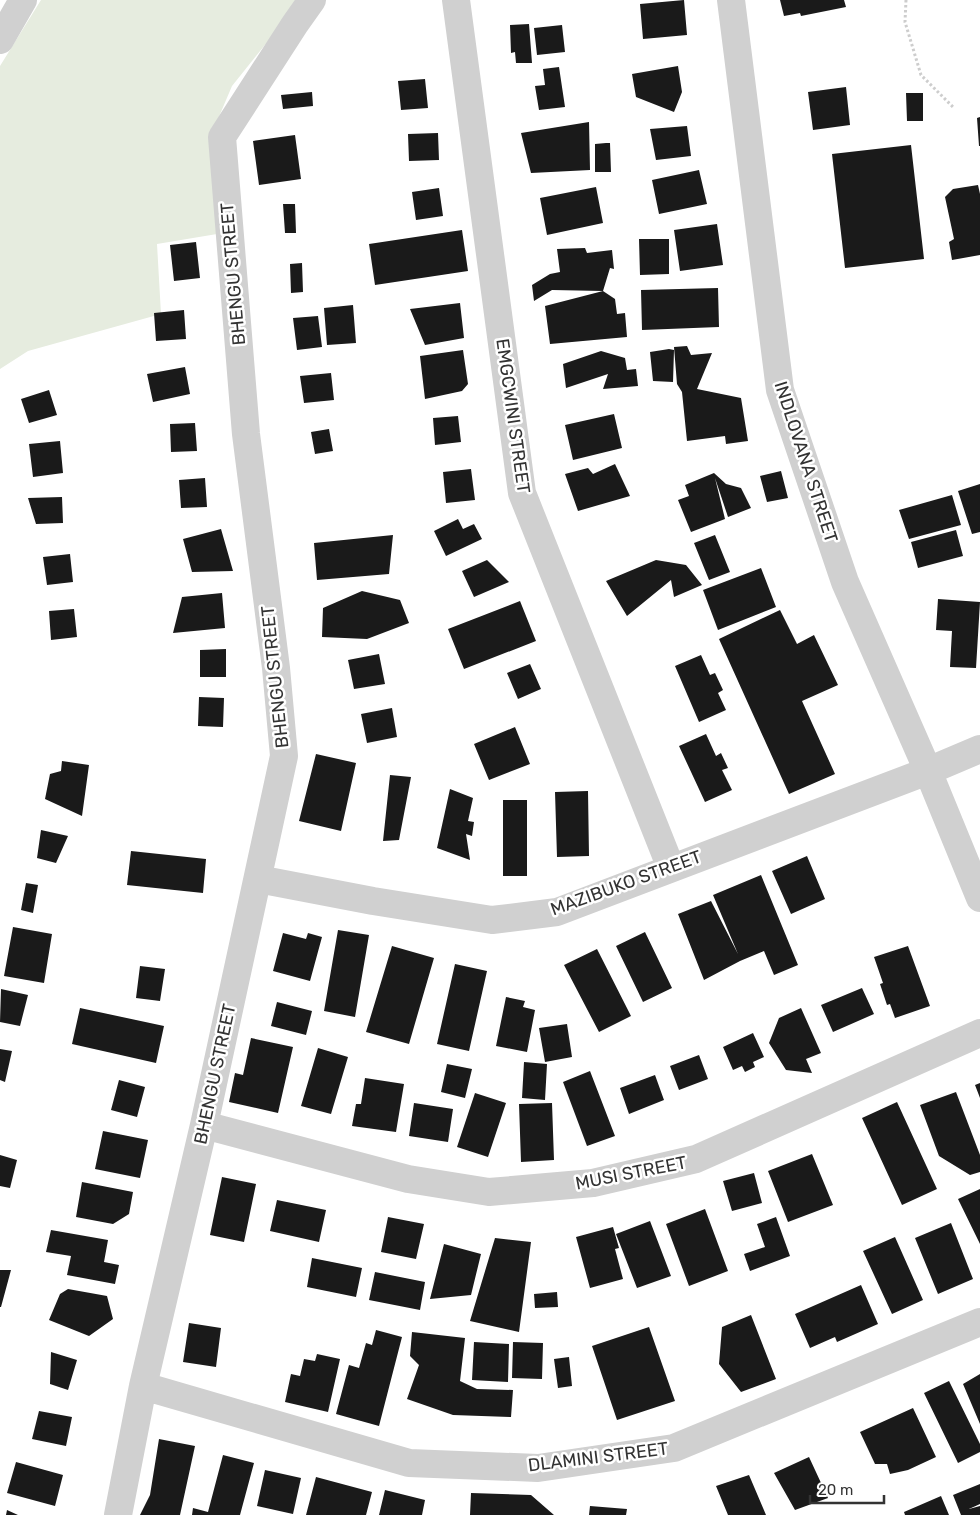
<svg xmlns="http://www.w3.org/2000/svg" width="980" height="1515" font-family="Rubik,sans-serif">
<rect width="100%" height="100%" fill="#fff"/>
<path fill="#e6ecdf" d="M41,0H301L232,86L212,133L223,233L157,244L161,314L28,351L0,369V66Z"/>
<path fill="#1a1a1a" d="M684,0L687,35L643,39L640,4Z
M780,0H844L846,7L801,16L800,13L784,16Z
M529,24L532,63H516L515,52L511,53L510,25Z
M562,25L565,52L537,55L534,28Z
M678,66L682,92L674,112L636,97L632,74Z
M559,67L565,107L539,110L535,86L545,85L543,69Z
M425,79L428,108L401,110L398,81Z
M846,87L850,125L813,130L808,92Z
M312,92L313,106L283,109L281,95Z
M906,93H923V121H907Z
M980,117V146H979L977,118Z
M589,122L590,170L531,173L521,133Z
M687,126L691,156L656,160L650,129Z
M438,133L439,160L409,161L408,134Z
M295,135L301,179L259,185L253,141Z
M606,143H610L611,172H595V144Z
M911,145L924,259L845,268L832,154Z
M699,170L707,204L659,214L652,180Z
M978,185L980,194V255L952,260L949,242L954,239L945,197L953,189Z
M596,187L603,223L547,235L540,198Z
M439,188L443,216L416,220L412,192Z
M283,204H295L296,233H285Z
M717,224L723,265L680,271L674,230Z
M462,230L468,271L375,285L369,244Z
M639,239H669V274L640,275Z
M196,242L200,278L174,281L170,245Z
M585,248L587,253L612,250L614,269L610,268L603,291L552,290L534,301L532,285L550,274L560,272L557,249Z
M302,263L303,292L291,293L290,264Z
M718,288L719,327L642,330L641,290Z
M603,291L615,299L617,314L625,313L627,337L550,344L545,306Z
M460,303L464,338L425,345L410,309Z
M353,305L356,343L327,345L324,308Z
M184,310L186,339L156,341L154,313Z
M318,316L322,347L297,350L293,318Z
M687,346L691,355L712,353L697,389L741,398L748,441L726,444L725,436L687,441L682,392L677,384L674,347Z
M669,349L674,350L673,382L653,381L650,352Z
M463,350L468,384L462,391L425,399L420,356Z
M601,351L625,358L627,370L636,369L638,386L603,389L608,374L566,388L563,364Z
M185,367L190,394L153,402L147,374Z
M331,373L334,400L304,403L300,376Z
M49,390L57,415L29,423L21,399Z
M614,414L622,448L573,460L565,425Z
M458,416L461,442L435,445L433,418Z
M195,423L197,451L171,452L170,424Z
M329,429L333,451L315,454L311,432Z
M60,441L63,473L33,477L29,444Z
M615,464L630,496L578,511L565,474L588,468L593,474Z
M471,469L475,500L446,503L443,472Z
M781,471L788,498L767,502L760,476Z
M714,473L726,484L741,488L751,508L728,517L715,478L725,519L691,532L678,500L689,496L685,485Z
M205,478L207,507L181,508L179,480Z
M980,484V532L972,534L958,491Z
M952,495L961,525L909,539L899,510Z
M62,497L63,523L36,524L28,498Z
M458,519L463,529L474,524L482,539L446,556L434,531Z
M221,529L233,571L192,572L183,539Z
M956,530L963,556L918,568L911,542Z
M393,535L389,574L317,580L314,543Z
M715,535L730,572L709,580L694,543Z
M70,554L73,582L47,585L43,557Z
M487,560L509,582L474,597L462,571Z
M656,560L686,565L702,585L674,597L671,580L627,616L606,581Z
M761,568L776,607L718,630L703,590Z
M362,591L400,600L409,623L367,639L322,637L323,608Z
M222,593L225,628L173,633L182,597Z
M938,599L980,602L976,668L950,667L952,631L936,630Z
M520,601L536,641L464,669L448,629Z
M74,609L77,637L51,640L49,611Z
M780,610L797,644L814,635L838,685L802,701L835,774L789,794L719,639Z
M226,649V677H200V650Z
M379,654L385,684L354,689L348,660Z
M701,655L710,675L715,673L723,690L718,693L726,710L699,722L675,666Z
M530,664L541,689L518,699L507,673Z
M199,697L224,698L223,727L198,726Z
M392,708L397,737L367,743L361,714Z
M515,727L530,764L489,780L474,744Z
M706,734L716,756L721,753L728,768L722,770L732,790L705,802L679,746Z
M316,754L356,763L341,831L299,821Z
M62,761L89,765L82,816L45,799L50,774L61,771Z
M390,775L411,777L399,840L383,841Z
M450,789L473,798L468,821L474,822L472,836L466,834L470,860L437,848Z
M588,791L589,856L557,857L555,792Z
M503,800H527V876H503Z
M41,830L68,836L56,863L37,858Z
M131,851L206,859L203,893L127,885Z
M807,856L825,899L791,914L772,871Z
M761,875L798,965L774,975L764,951L740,961L704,980L678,914L711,901L738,954L713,895Z
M26,883L38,885L33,913L21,910Z
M13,927L52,934L44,983L4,976Z
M338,930L369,935L355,1017L324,1011Z
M645,932L672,988L643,1002L616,946Z
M283,933L306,939L308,933L322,937L310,981L273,971Z
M392,946L434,958L409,1044L366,1032Z
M908,946L930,1006L895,1018L890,1004L887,1005L880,984L883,983L874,957Z
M597,949L631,1016L599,1032L564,965Z
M455,964L487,971L469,1051L437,1044Z
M140,966L165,969L160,1001L136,998Z
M862,988L874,1014L833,1032L821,1005Z
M1,989L28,995L20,1026L0,1022Z
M506,997L525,1001L523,1007L535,1010L527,1052L496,1046Z
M277,1002L312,1011L306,1035L271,1026Z
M80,1008L164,1026L156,1063L72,1044Z
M801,1008L821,1053L806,1059L812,1073L786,1070L769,1043L779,1018Z
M567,1024L572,1057L545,1062L539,1028Z
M753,1033L764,1057L753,1062L755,1067L745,1072L742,1066L733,1070L723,1047Z
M251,1038L293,1047L278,1113L229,1102L235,1073L243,1075Z
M318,1048L348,1057L331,1114L301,1106Z
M0,1049L12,1051L5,1082L0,1080Z
M699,1055L708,1079L679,1090L670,1066Z
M524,1062L547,1064L545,1100L522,1098Z
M447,1064L472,1069L465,1098L441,1092Z
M590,1071L615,1136L587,1146L563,1082Z
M655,1075L664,1100L629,1114L620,1088Z
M365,1078L404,1084L396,1132L352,1126L356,1104H361Z
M119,1080L145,1087L137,1117L111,1110Z
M980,1083V1098L975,1085Z
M956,1092L980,1155V1172L970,1175L939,1156L920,1105Z
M475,1093L506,1103L488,1157L457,1147Z
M897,1102L937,1189L902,1205L862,1118Z
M414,1103L453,1109L448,1142L409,1136Z
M552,1103L554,1160L521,1162L519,1104Z
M103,1131L148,1140L140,1178L95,1169Z
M812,1154L833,1205L788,1222L768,1171Z
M0,1155L17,1160L10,1188L0,1186Z
M754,1173L762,1203L732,1211L723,1181Z
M222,1177L256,1184L244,1242L210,1235Z
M82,1182L133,1192L129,1214L113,1224L76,1217Z
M980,1189V1244L958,1199Z
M277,1200L326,1210L319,1242L270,1231Z
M705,1209L728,1271L689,1286L666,1224Z
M388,1217L424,1224L416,1259L381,1252Z
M776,1217L790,1256L750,1271L744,1254L765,1247L757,1224Z
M650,1221L671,1276L637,1288L616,1234Z
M951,1223L973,1279L938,1294L915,1238Z
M613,1227L619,1248L615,1249L623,1279L590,1288L576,1237Z
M51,1230L108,1240L104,1262L119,1265L115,1284L67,1275L71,1256L46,1252Z
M895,1237L923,1300L892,1314L863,1251Z
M495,1238L531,1242L519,1332L470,1321Z
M444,1244L481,1254L471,1295L430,1299Z
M312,1258L362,1268L356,1297L307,1287Z
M0,1270H11L1,1307H0Z
M375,1272L425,1282L420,1310L369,1300Z
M861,1285L878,1324L837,1342L835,1337L810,1348L795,1314Z
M68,1289L107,1296L113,1319L89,1336L49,1320L60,1294Z
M557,1292L558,1307L535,1308L534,1294Z
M751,1315L776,1379L741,1392L719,1364L722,1327Z
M189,1323L221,1328L216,1367L183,1362Z
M649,1327L675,1401L617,1420L592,1346Z
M376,1330L402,1337L379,1426L336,1414L349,1365L359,1368L366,1343L372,1345Z
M412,1332L465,1338L460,1381L477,1389L513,1390L511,1417L453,1415L407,1399L419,1365L410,1356Z
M474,1342L509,1344L508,1382L472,1380Z
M513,1342L543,1343L542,1379L512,1378Z
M51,1352L77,1360L68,1390L50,1384Z
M317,1354L340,1359L328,1412L285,1402L291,1374L300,1376L304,1359L315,1361Z
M569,1357L572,1386L558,1388L554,1359Z
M980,1374V1424L963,1384Z
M949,1381L980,1444V1452L958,1463L924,1393Z
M913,1408L936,1457L908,1470L890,1474L887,1464H875L860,1432Z
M39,1411L72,1417L66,1446L32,1439Z
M159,1439L195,1446L180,1515H140L150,1495Z
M223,1455L254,1463L240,1515H192L193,1508L208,1512Z
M809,1457L828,1498L795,1510L774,1473Z
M16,1462L63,1475L55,1506L7,1493Z
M265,1470L301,1478L293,1514L257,1506Z
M749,1475L766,1515H728L716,1486Z
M316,1477L372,1492L366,1515H306Z
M980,1484V1504L969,1509L980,1506V1515H961L953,1495Z
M385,1490L425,1500L422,1515H379Z
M471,1493L531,1495L554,1515H470Z
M941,1496L949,1515H905L904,1512Z
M590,1506L627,1509L626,1515H589Z
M7,1510L18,1515H6Z"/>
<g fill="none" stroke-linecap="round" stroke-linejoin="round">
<path stroke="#cdcdcd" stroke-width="3" stroke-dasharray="2.5 2.5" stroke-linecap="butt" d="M906,0L905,22L921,75L953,107"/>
<path stroke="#d0d0d0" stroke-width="28" d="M456,0L522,493L671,868
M731,0L780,390L845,582L928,771L980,898
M0,40L23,0
M258,879L373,901L492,920L557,912L928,771L980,749
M204,1125L408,1179L489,1192L593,1183L696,1159L980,1033
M143,1386L409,1463L538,1468L674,1448L980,1322
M118,1515L143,1386L204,1125L284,756L276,668L246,434L222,137L295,24L312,0"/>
</g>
<g text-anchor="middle" stroke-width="5" stroke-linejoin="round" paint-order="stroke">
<g font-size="18" fill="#333" stroke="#fff">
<text transform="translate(233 274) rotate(-95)" y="6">BHENGU STREET</text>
<text transform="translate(513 416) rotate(82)" y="6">EMGCWINI STREET</text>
<text transform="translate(806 462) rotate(72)" y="6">INDLOVANA STREET</text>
<text transform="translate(275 677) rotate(-96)" y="6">BHENGU STREET</text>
<text transform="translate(626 883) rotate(-20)" y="6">MAZIBUKO STREET</text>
<text transform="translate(215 1074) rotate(-78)" y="6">BHENGU STREET</text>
<text transform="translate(631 1173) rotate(-11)" y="6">MUSI STREET</text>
<text transform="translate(598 1457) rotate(-7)" y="6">DLAMINI STREET</text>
</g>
</g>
<path d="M810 1495v8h74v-8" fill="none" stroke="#333333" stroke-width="2.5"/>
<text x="818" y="1495" font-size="15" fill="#333333" stroke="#ffffff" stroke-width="4" paint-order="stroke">20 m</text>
</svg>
